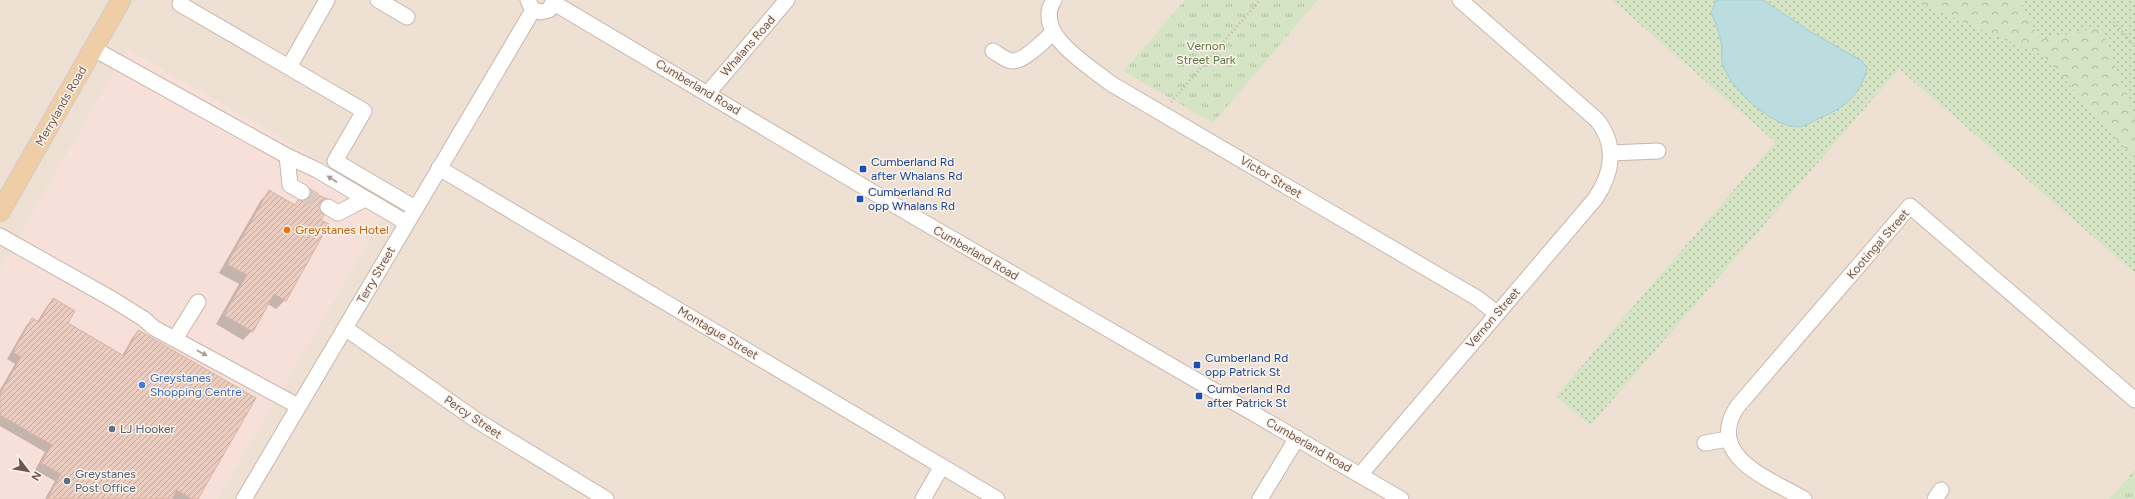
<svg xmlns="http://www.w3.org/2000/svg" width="2135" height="499" font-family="Figtree,sans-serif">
<defs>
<pattern id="grass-dots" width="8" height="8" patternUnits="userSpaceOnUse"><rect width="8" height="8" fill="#d5e4c5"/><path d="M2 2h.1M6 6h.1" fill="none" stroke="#b1bca2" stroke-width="1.8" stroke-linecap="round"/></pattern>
<pattern id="forest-crowns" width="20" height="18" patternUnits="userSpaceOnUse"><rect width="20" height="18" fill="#d5e4c5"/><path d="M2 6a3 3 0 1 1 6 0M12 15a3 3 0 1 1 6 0" fill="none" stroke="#b1bca2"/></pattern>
<pattern id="park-tufts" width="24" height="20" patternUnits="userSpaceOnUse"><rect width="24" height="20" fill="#d5e4c5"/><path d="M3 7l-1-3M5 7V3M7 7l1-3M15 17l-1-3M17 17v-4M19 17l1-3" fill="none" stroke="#b1bca2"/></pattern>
<pattern id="building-hatch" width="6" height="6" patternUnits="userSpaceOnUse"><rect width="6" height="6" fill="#eacdc0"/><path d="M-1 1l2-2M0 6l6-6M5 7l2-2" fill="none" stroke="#c2a99e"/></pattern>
</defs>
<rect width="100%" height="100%" fill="#f9efe5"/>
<path fill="#efe0d4" d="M0,0H1185L1123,71L1213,122L1318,0H1612L1775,142L1557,396L1589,426L1899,69L2135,273V469L2109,499H217L391,202L127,50L0,271Z"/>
<path fill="#f7e0da" d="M127,50L391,202L217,499H0V271Z"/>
<path fill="url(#grass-dots)" d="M1612,0H2135V273L1899,69L1590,426L1556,396L1775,142Z"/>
<path fill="url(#forest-crowns)" d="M1911,0H2019L2040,40L2101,27L2135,119V160L2044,56Z"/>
<path fill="url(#park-tufts)" d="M1185,0H1318L1213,123L1123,71Z
M2135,469V499H2109Z"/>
<path fill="#bcdddf" stroke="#a4cdcf" d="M1716,0H1763L1811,32L1862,61L1867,68C1862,92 1846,107 1824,116C1817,119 1806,126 1799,127C1772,127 1732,90 1723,66C1721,61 1722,53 1722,48C1720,35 1717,25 1711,13Z"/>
<path fill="#0003" d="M270,191L294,205L298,201H302L311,191L319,204L320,220L328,225L285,300L276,309L268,304L252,331L243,340L216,324L239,284L219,273L261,200Z
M53,300L66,324L122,356L132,338L138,331L197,499H45L55,481L35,470L45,452L0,426V390L15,364L7,359L26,326L32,319L37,322L47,306Z"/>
<path fill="url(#building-hatch)" stroke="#dab3a3" d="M269,190L295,205L298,200H307L310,196V190L326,199L321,202L319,207L324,215L321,220L329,224L286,301L274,294L253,332L224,315L247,275L227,264Z
M53,298L75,311L68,323L124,356L138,330L256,398L198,499H192L177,490L172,499H47L61,474L41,463L52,445L0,415V394L21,357L13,352L32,318L39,322Z"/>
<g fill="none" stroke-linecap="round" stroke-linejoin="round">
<path stroke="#d6c9bf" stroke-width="15" stroke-dasharray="15 8" stroke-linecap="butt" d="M302,192L328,207"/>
<defs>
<path id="minor" d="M378,0L407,17
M528,0L532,9L540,12L549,10L554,0
M1054,0C1032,33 1088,65 1110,83L1477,298L1496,313
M554,3L913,216L1401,499
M180,4L364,111L335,161L415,208
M94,49L287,156L317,170L407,223
M993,51C998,54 1005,60 1012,61C1024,62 1044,40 1053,33
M289,67L327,0
M708,93L787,0
M1611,153L1658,151
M287,156L290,185L302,192
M439,168L997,499
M328,207L338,213L365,199
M0,236L112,299L144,319L154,328L298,406
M345,328L476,420L606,499
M175,339L198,302
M1705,443L1728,439
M1360,475L1595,199C1613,173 1617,145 1597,120L1460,0
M244,499L533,10
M923,499L942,466
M1260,499L1297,438
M1804,499C1770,479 1705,457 1737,407L1910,206L2135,400
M1935,499L1941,490"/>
<path id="major" d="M0,212L121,0"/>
</defs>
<use href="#minor" stroke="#c8b7ad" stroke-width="17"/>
<use href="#major" stroke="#d4ccca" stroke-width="21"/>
<path stroke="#cfb1a4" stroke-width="2.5" stroke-dasharray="1 3" stroke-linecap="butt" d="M2114,22L2135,46
M1171,102L1260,0"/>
<use href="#minor" stroke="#fff" stroke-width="15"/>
<use href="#major" stroke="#efcda6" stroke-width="19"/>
</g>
<defs><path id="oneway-solid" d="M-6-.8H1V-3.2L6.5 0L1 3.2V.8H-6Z"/></defs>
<g fill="#a89a95">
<use href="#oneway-solid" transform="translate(332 179) rotate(-147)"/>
<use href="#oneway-solid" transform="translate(202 353) rotate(28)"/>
</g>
<g fill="#1a4fb4" stroke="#fcf3ea" stroke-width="1.5">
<rect x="859" y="165" width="8" height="8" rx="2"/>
<rect x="856" y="195" width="8" height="8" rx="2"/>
<rect x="1193" y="361" width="8" height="8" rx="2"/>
<rect x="1195" y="392" width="8" height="8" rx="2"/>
</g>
<circle fill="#e8710a" stroke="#fcf3ea" stroke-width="1.5" cx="287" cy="230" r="4"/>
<circle fill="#3f7fe0" stroke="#fcf3ea" stroke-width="1.5" cx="142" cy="385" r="4"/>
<g fill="#5c6f8a" stroke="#fcf3ea" stroke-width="1.5">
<circle cx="112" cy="429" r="4"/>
<circle cx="67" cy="481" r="4"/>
</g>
<g text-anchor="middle" stroke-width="3" stroke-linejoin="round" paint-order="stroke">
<g font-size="12" fill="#6e564e" stroke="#fcf3ea">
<text transform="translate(748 46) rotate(-49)" y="4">Whalans Road</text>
<text transform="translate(698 87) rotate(31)" y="4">Cumberland Road</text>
<text transform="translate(61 106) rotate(-60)" y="4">Merrylands Road</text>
<text transform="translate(1271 177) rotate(31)" y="4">Victor Street</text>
<text transform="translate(1878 244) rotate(-49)" y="4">Kootingal Street</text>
<text transform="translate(976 253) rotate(30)" y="4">Cumberland Road</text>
<text transform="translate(376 275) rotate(-60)" y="4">Terry Street</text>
<text transform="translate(1493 318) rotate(-49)" y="4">Vernon Street</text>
<text transform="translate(718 333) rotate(31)" y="4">Montague Street</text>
<text transform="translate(473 417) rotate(34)" y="4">Percy Street</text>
<text transform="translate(1309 445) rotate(30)" y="4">Cumberland Road</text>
</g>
<g font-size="12" fill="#5c784b" stroke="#fcf3ea">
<text x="1206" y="50">Vernon<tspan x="1206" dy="14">Street Park</tspan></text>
</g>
<g font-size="12" fill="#164399" stroke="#fcf3ea" text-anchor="start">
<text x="871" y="166">Cumberland Rd<tspan x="871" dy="14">after Whalans Rd</tspan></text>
<text x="868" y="196">Cumberland Rd<tspan x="868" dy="14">opp Whalans Rd</tspan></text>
<text x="1205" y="362">Cumberland Rd<tspan x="1205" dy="14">opp Patrick St</tspan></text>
<text x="1207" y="393">Cumberland Rd<tspan x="1207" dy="14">after Patrick St</tspan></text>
</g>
<g font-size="12" fill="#c56008" stroke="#fcf3ea" text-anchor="start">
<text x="295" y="234">Greystanes Hotel</text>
</g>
<g font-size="12" fill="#366cbe" stroke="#fcf3ea" text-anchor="start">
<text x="150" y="382">Greystanes<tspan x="150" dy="14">Shopping Centre</tspan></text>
</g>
<g font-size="12" fill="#4e5e75" stroke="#fcf3ea" text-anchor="start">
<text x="120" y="433">LJ Hooker</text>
<text x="75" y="478">Greystanes<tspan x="75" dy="14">Post Office</tspan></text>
</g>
</g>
<g transform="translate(28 471) rotate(121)" stroke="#fcf3ea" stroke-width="3" paint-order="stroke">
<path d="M0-3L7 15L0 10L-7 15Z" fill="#6e564e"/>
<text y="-6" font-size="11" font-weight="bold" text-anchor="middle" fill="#6e564e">N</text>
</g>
</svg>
